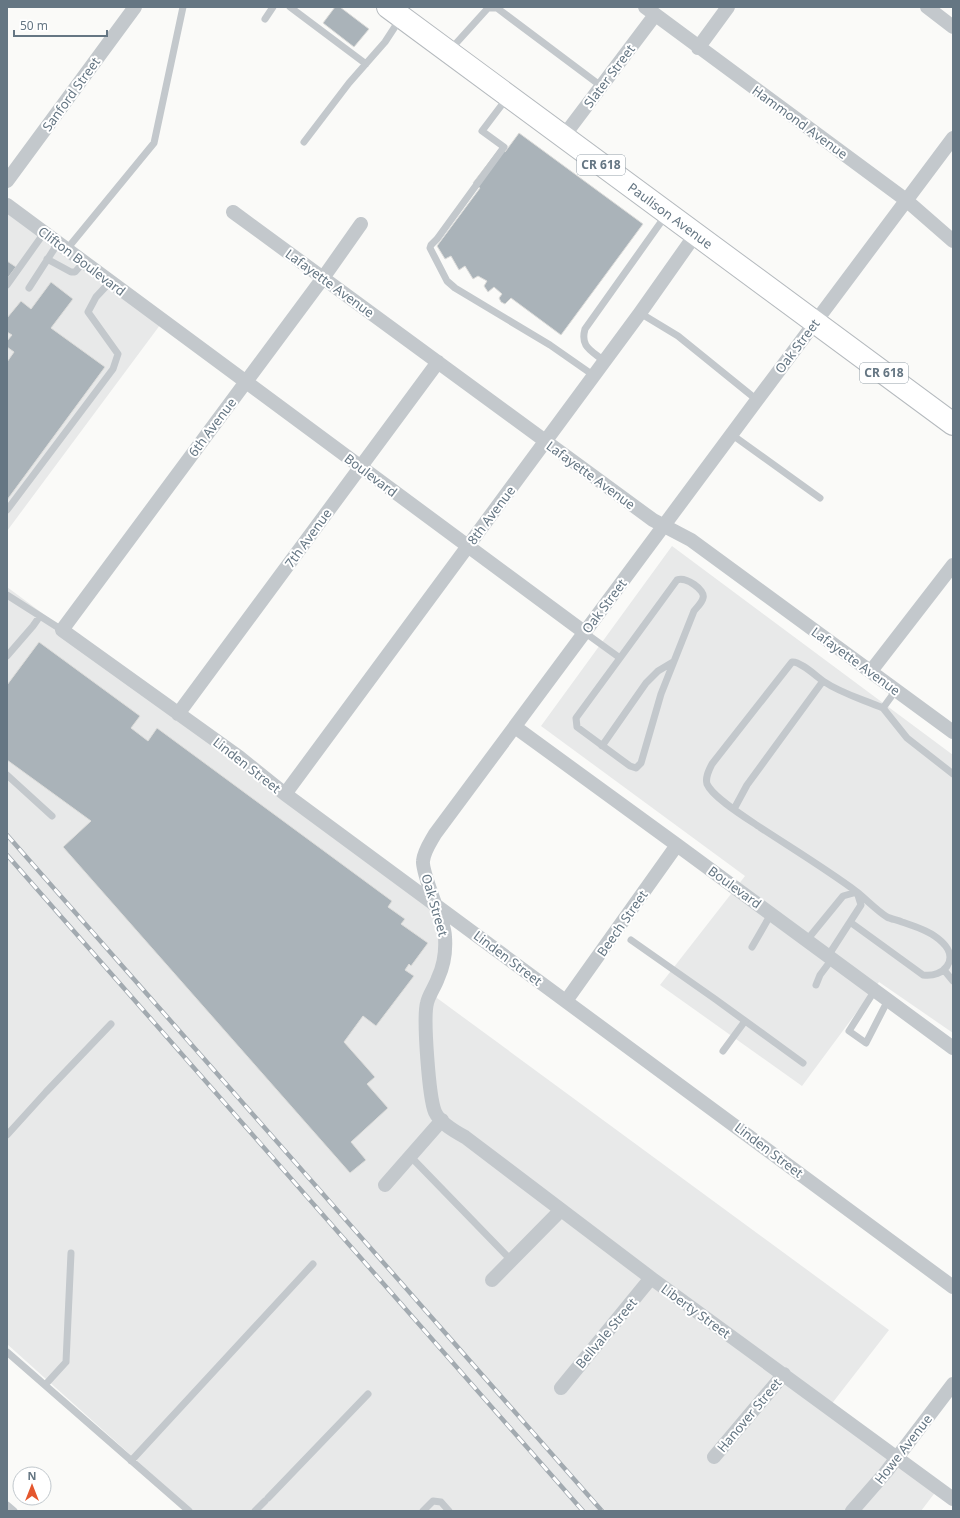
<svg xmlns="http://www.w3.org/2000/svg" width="960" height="1518" font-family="'Noto Sans',sans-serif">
<rect width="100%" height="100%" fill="#fafaf8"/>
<path fill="#e8e9e9" d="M7,205L163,321L7,531Z
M672,546L953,755V1033L879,982L802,1086L660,985L745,876L541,726Z
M7,587L443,910L437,998L889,1330L830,1406L940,1486L921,1511H193L7,1344Z"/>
<path fill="#aab3b9" stroke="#dcdcda" d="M335,7H340L369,29L354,47L323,23Z
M519,133L643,224L561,335L511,298L505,304L501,302L499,298L502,294L494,287L488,292L484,286L487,281L478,276L473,279L465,266L459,270L451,256L445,259L437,246L480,188L473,183L500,148L505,152Z
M7,261L16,267L7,279Z
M51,282L73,299L51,328L105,367L7,500V362L14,352L7,347V341L12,335L7,332V318L21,301L31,309Z
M39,642L140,716L131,728L148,741L157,728L392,901L388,907L405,919L401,924L428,943L411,966L409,964L405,970L414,976L376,1026L363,1016L344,1042L375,1077L367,1084L388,1108L351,1142L366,1160L350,1173L63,847L91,821L7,760V685Z"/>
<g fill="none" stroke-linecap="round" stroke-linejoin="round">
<defs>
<g id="primary">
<path id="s1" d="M388,7L953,424"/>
</g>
</defs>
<use href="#primary" stroke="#b5babe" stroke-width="24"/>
<path stroke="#c3c8cc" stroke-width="7" d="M290,7L366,64
M265,19L273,7
M450,50L488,8H497L601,86
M507,98L482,131L504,147L437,239L431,245L430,248L447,281L455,288L550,345L593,375
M304,142L349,83L385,42L400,19
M67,249L154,143L183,7
M47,259L71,272H75L84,262
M7,285L44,233
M29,288L58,243
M640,313L678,336L757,400
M604,361C591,350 580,347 585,329L666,215
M731,434L820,498
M7,510L113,369L118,354L88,312L96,297L110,282
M7,595L62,630
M584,632L620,658L576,718L577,727L630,766L636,768L641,763L661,694L694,611C697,607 702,603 703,598C706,590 685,576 677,580L620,658
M7,656L33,626L40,616
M883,708L907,738L953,774
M602,746L646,683L658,671L673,662
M7,775L52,816
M734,809L747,785L823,681
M850,922L923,975C944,978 960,959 942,942C931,931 916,927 902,922C897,920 891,919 887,917C876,910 867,900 857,892C826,869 793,849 761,828C748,819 713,798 707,784C705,777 709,770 712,764L792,662C800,661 816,676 823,681C842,694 862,699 883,708L896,690
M631,940L715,999L803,1063
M807,940L843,896L857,892
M752,947L771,914
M828,956L861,905L857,892
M944,970L953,981
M816,985L820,975L832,959
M875,990L849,1031L866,1043L888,1000
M723,1051L745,1021
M7,1135L46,1092L111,1024
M410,1156L511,1260
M7,1352L189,1511
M45,1385L66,1362L71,1253
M131,1461L313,1264
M268,1498L368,1394
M7,1505L14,1511
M255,1511L265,1501
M423,1511L433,1501L441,1502L449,1511"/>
<path stroke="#c3c8cc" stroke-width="14" d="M645,7L906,200L953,241
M927,7L953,27
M698,48L728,7
M563,137L655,15
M953,138L757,400L435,834C430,843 424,851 423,861C422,869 436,907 440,916C442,923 445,930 445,937C446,951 444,965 438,978C435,987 429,994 427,1003C423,1018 429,1098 435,1112C440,1123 454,1131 465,1137L651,1278L953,1499
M7,181L135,7
M7,205L584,632
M233,212L653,520L691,540L953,732
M361,224L323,278L62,630L239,757L285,794L953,1287
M871,671L953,565
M178,714L438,362
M515,727L677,845L953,1048
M285,794L640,313L695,235
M566,1001L677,845
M385,1185L442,1120
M492,1280L561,1210
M561,1388L651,1278
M714,1457L784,1374
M852,1511L886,1472L953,1384"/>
<use href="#primary" stroke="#fff" stroke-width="22"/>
<defs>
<path id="rail" d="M7,835L602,1511
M7,855L583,1511"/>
</defs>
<use href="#rail" stroke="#a2aab0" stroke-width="4.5"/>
<use href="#rail" stroke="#fff" stroke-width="3" stroke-dasharray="9" stroke-linecap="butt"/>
</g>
<g text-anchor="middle" stroke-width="4" stroke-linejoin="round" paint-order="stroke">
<g fill="#fff" stroke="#939fa8" stroke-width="1">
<rect x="577" y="155" width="48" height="20" rx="3"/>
<rect x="860" y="363" width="48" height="20" rx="3"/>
</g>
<g font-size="12" font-weight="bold" fill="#657683">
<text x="601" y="169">CR 618</text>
<text x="884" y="377">CR 618</text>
</g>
<g font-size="13" fill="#657683" stroke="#fff">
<text transform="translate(609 76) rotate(-53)" y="5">Slater Street</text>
<text transform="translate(71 94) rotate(-54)" y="5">Sanford Street</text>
<text transform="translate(800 122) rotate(36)" y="5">Hammond Avenue</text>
<text dy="5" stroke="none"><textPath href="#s1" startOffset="351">Paulison Avenue</textPath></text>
<text transform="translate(82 261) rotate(37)" y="5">Clifton Boulevard</text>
<text transform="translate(330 283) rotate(36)" y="5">Lafayette Avenue</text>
<text transform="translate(797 346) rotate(-53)" y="5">Oak Street</text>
<text transform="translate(212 427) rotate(-53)" y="5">6th Avenue</text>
<text transform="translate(371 475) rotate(37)" y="5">Boulevard</text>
<text transform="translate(591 475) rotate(36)" y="5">Lafayette Avenue</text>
<text transform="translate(491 515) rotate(-53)" y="5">8th Avenue</text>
<text transform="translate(308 538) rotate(-54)" y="5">7th Avenue</text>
<text transform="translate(604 606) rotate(-53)" y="5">Oak Street</text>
<text transform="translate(856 661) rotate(36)" y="5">Lafayette Avenue</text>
<text transform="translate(247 765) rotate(38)" y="5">Linden Street</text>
<text transform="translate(735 887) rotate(36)" y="5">Boulevard</text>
<text transform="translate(435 905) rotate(74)" y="5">Oak Street</text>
<text transform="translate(622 923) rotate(-55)" y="5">Beech Street</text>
<text transform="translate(508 958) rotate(37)" y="5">Linden Street</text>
<text transform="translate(769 1150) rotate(37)" y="5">Linden Street</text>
<text transform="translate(696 1311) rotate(36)" y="5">Liberty Street</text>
<text transform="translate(606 1333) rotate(-50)" y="5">Bellvale Street</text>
<text transform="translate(749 1415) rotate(-50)" y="5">Hanover Street</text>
<text transform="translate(903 1449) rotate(-52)" y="5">Howe Avenue</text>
</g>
</g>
<rect width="960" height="1518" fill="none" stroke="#657683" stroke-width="16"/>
<g transform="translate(32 1486)"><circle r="19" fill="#ffffff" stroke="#c1c8cd"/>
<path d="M0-3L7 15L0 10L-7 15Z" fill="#e4572e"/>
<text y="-6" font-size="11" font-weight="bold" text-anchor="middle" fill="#657683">N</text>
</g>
<path d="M14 30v6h93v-6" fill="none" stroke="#657683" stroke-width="2"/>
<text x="20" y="30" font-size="12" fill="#657683" stroke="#ffffff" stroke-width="3" paint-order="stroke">50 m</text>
</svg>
